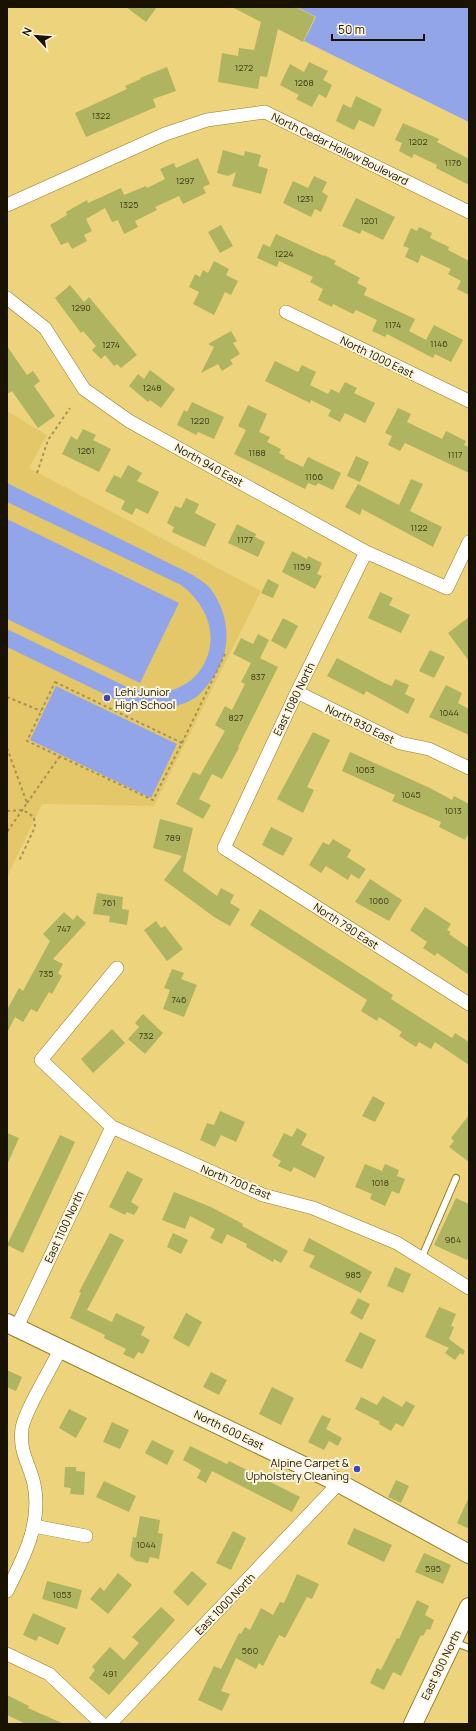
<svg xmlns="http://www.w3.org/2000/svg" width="476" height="1731" font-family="Manrope,sans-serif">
<rect width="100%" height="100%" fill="#eed37d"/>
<path fill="#e4c768" d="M7,411L47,435L29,468L261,591L154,806L42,804L7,877Z"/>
<path fill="#93a5e9" d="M297,7H469V122L304,41L316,17Z
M7,483L193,575C198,579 206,583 210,588C232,617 232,654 210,682C205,688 199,696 193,699C172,711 149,710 127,705L7,647V629L127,687C197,715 244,633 181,585L7,502Z
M7,519L179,603L140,683L7,619Z
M56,686L177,744L151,798L30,740Z"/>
<path fill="#aeb45f" d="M126,7H157L146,22Z
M232,7H296L315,17L303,42L278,29L267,77L260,76L258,89L218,82L222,53L238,56L239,48L254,50L261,22Z
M309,62L328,71L323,80L332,85L326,98L319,94L312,107L296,99L299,95L280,85L290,64L304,72Z
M167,67L176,91L153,99L156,107L86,137L75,113L127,89L125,86L141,79L140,78Z
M356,96L382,109L374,127L359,120L354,130L336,121L343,104L351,108Z
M403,123L439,139L437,142L469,159V185L436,168L437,165L414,154L412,158L399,151L402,143L395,140Z
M223,150L244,156L245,151L261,155L258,166L268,169L261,194L232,186L236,172L228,176L217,173Z
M198,158L210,184L203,187L206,193L183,204L179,196L155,207L157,210L135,221L138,227L124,234L118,220L112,222L105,208L86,219L92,231L84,235L87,241L72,249L68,242L61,245L50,225L67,215L66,212L87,200L88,203L121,188L124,195L146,186L147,188L165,179L160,169L174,163L176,168Z
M314,176L327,182L322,192L328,196L321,212L315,209L311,217L283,203L293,181L308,188Z
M356,198L395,217L383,240L362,230L360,234L342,226Z
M221,225L233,246L220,253L208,232Z
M419,227L432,233L430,238L449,247L448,250L469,261V295L457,289L461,281L448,274L451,269L421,255L418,263L405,257L409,248L403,246L411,228L417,231Z
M276,234L324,256V255L336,261L334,264L360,278L357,283L367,288L364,295L415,319L409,331L426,340L434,325L463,340L451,362L435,354L433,358L387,334L385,337L372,331L377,320L356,310L353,314L333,304L332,307L318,300L323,289L310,282L313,277L279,261L277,267L257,258L263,244L270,247Z
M214,261L229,269L226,275L238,281L231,295L225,292L214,315L193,304L199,292L189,287L195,274L200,277L203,270L208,273Z
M70,285L84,302L89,297L137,355L121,368L117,364L114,366L105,355L101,359L92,350L96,346L83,331L81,333L55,298Z
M231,331L237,341L233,343L240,354L230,360L233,364L222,371L218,364L201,373L214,347L208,344Z
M7,346L27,375L33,371L40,381L34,386L55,416L38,428L12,391L7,394Z
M275,361L298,372L302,365L316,372L310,385L328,394L331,389L339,393L345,382L357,388L354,393L375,403L365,423L345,413L340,422L328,416L331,410L311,400L310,403L265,381Z
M150,370L175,389L161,408L150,400L148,402L129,386L138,374L144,379Z
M192,402L224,417L214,439L198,432L196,435L177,425L184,410L187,412Z
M248,405L267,414L259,432L270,437L267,442L281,449L279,453L285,456L284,458L303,467L308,457L341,473L333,490L318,483L316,486L308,483L305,489L234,454L246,430L238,426Z
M398,408L411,414L407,422L442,439L446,431L466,441L464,445L469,447V473L405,443L400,451L388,445L392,436L385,433Z
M83,429L96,435L93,440L111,449L99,472L62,454L71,436L77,440Z
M356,456L369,462L360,482L347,476Z
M128,465L142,473L137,481L159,492L148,514L136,508L132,515L121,509L125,501L105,491L114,475L121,478Z
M411,479L423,484L410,511L442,527L433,547L362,509L360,515L345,507L358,484L399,505Z
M186,498L199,504L195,513L216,524L205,547L172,532L174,527L167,523L175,506L181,508Z
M237,524L256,534L255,537L265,542L258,557L228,543Z
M292,551L307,559L308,556L322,563L317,574L322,576L315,589L282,572Z
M268,579L279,585L273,598L261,593Z
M380,592L393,598L389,605L410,615L401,633L368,618Z
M469,617V661L448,633Z
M283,618L298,626L286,649L271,641Z
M258,634L269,640L260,658L278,667L238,747L239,748L222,779L212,774L199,799L211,805L203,819L176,804L193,772L200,775L225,731L215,725L225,706L232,710L245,684L241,682L251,663L233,654L241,638L253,644Z
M430,650L445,657L434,678L419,671Z
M337,658L382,682L392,686L395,679L409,685L405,694L415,699L408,714L366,691L364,695L327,676Z
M446,685L462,693L458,703L469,709V735L429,717Z
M313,732L330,740L307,787L314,790L303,813L277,799Z
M350,752L430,788L452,800L454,796L469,804V832L465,840L439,827L441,822L392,801L395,795L342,771Z
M160,819L193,828L183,871L217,896L221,888L234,895L230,903L240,909L230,926L214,917L164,880L182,856L153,848Z
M271,827L293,838L283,856L262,845Z
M333,839L351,850L347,857L366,869L359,879L351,874L348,880L326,866L321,873L309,865L323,842L329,845Z
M370,879L402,900L389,921L355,902Z
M97,893L123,897L122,909L129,910L127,925L109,922L110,916L93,914Z
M425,907L451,924L447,930L451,932L449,934L469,948V975L437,953L435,956L423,948L427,942L410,930Z
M260,909L393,995L391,999L452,1038L455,1033L469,1042V1065L435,1042L431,1049L419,1042L416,1047L399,1036L402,1032L379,1017L377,1021L361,1011L367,1000L250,925Z
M64,912L73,920L77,915L86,923L53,959L63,964L58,973L62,976L52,994L49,992L37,1012L31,1009L23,1022L15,1017L7,1033V1010L19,988L23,991L50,941L43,934Z
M156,921L161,928L165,926L183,949L167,961L144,930Z
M172,969L184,973L181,979L197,985L184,1017L163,1009L170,990L164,988Z
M143,1014L163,1033L145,1054L128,1039L139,1027L135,1023Z
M112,1029L125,1043L93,1073L81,1059Z
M373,1096L385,1103L375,1122L362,1116Z
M220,1111L245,1122L236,1142L221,1135L215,1147L200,1140L207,1123L214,1125Z
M469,1115V1162L449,1147L454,1141L451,1138Z
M297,1128L307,1134L301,1145L325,1157L315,1178L294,1167L291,1172L278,1166L281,1161L272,1156L284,1133L292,1137Z
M7,1133L19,1138L7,1165Z
M60,1135L75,1142L23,1253L7,1245Z
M365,1164L382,1171L385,1164L399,1170L397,1176L405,1179L399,1194L392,1191L385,1206L370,1199L372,1194L355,1187Z
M127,1171L143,1179L131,1202L139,1207L134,1215L127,1212L125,1215L109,1207Z
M174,1192L211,1207L243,1224L242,1226L288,1251L281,1263L274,1259L273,1262L246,1247L247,1244L227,1234L222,1244L210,1238L215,1229L190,1216L185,1229L162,1220Z
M456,1198L469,1204V1255L467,1260L434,1245Z
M110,1233L124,1240L87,1310L112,1322L116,1313L145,1327L141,1335L150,1340L143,1354L138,1352L134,1359L123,1354L126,1349L104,1338L105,1335L70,1318L81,1293L79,1292Z
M173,1233L188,1240L181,1254L167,1247Z
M309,1238L372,1272L361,1293L309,1267L315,1256L303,1251Z
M395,1267L411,1274L403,1293L387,1286Z
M358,1298L370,1304L362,1320L350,1313Z
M439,1307L456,1314L451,1326L454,1327L449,1339L465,1351L463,1355L460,1353L455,1360L445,1353L449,1348L425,1337Z
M186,1313L202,1322L189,1347L173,1338Z
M360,1332L376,1340L362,1369L345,1361Z
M7,1370L22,1377L16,1391L7,1387Z
M211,1372L227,1380L219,1395L203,1387Z
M272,1387L294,1398L281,1425L259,1414Z
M383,1396L402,1407L406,1401L415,1406L403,1427L396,1423L391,1431L379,1424L380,1422L355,1409L361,1397L377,1405Z
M69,1409L87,1418L76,1438L59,1428Z
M322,1415L331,1419L326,1429L342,1438L338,1446L329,1441L324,1450L308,1442Z
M112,1422L129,1430L120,1449L103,1442Z
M152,1440L174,1451L167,1465L145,1453Z
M190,1446L227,1464L229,1461L300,1497L292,1512L212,1471L206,1483L197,1478L201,1470L183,1460Z
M65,1467H76V1471L85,1472L84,1495L70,1494L71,1488L64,1487Z
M396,1480L409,1486L401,1503L388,1497Z
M104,1481L136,1496L129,1512L96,1497Z
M469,1497V1529L457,1523Z
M140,1516L160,1520L158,1533L163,1534L159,1559L150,1557L148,1563L136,1561L130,1556L133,1537L136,1538Z
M354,1528L392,1545L384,1562L347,1544Z
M233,1531L246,1538L231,1570L216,1563Z
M424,1553L451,1565L443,1584L415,1572Z
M192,1571L207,1584L188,1606L173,1592Z
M118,1573L132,1585L108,1614L90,1599L100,1587L104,1591Z
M297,1574L319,1584L312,1599L307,1597L285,1638L279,1635L263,1666L259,1663L256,1669L236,1658L221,1691L230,1694L222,1711L198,1700L214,1666L221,1669L239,1633L241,1634L245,1627L250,1630L261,1608L273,1615L280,1602L284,1603Z
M47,1581L82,1590L77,1609L42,1599Z
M417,1600L429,1606L425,1615L434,1620L430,1630L427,1629L423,1636L421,1635L401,1676L393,1672L384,1690L370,1683L377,1668L381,1670L397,1638L399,1639Z
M161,1607L175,1620L109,1695L89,1678L95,1670L92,1667L110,1647L124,1660L139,1643L132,1637Z
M33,1613L66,1628L58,1645L39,1636L36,1641L23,1635Z
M7,1695L29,1706L28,1708L64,1724H26L7,1715Z"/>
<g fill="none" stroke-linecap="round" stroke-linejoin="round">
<defs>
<path id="lane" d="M421,1259L456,1178
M454,1642L469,1648"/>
<path id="street" d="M7,205L165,134L207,120L265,112L469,212
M7,298L45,328L84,389L129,421L366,552L447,588L469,542
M286,312L469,401
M366,552L297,692L224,848L469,1004
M297,692L400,743L429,749L469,768
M117,968L41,1060L112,1127L263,1195L313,1208L397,1243L469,1288
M17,1327L112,1127
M34,1526L86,1536
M7,1591C24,1557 42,1523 34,1484C29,1462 19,1453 22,1428C25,1410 52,1367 61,1348
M7,1654L49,1674L102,1724
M110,1724L339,1483"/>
<path id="secondary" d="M7,1323L339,1483L469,1554
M413,1724L469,1607"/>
</defs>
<use href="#lane" stroke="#957c20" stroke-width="8"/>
<use href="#street" stroke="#957c20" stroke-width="14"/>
<use href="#secondary" stroke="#957c20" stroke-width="20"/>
<path stroke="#a79353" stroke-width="2" stroke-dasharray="3 3" stroke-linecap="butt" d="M37,473L48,440L70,408
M55,682L182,743L153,800L27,741Z
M7,697L41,711
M182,743L226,652
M7,748L27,803L7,832
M27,803L60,756
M7,811L23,810L34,817L35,827L19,861"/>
<use href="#lane" stroke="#fff" stroke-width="6"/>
<use href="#street" stroke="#fff" stroke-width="13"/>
<use href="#secondary" stroke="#fff" stroke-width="18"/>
</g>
<g fill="#3945b9" stroke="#fdf5dd" stroke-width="1.5">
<circle cx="107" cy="698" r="4"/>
<circle cx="357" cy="1469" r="4"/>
</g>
<g text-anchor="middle" stroke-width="4" stroke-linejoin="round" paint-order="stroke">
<g font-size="9" fill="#3e3a18">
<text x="244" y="71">1272</text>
<text x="304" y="86">1268</text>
<text x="101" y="119">1322</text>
<text x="418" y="145">1202</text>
<text x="453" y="166">1176</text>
<text x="185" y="184">1297</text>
<text x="305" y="202">1231</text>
<text x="129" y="208">1325</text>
<text x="369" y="224">1201</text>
<text x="284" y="257">1224</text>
<text x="81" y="311">1290</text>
<text x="393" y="328">1174</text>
<text x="439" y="347">1146</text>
<text x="111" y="348">1274</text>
<text x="152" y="391">1248</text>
<text x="200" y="424">1220</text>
<text x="86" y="454">1261</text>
<text x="257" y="456">1188</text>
<text x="455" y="458">1117</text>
<text x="314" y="480">1166</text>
<text x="419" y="531">1122</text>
<text x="245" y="543">1177</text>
<text x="302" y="570">1159</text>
<text x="258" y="680">837</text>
<text x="449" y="716">1044</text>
<text x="236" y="721">827</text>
<text x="365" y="773">1063</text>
<text x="411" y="798">1045</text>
<text x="453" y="814">1013</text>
<text x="173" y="841">789</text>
<text x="379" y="904">1060</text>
<text x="109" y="906">761</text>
<text x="64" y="932">747</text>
<text x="46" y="977">735</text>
<text x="179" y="1003">746</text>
<text x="146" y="1039">732</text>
<text x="380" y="1186">1018</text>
<text x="453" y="1243">964</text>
<text x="353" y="1278">985</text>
<text x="146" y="1548">1044</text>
<text x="433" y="1572">595</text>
<text x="62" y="1598">1053</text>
<text x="250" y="1654">560</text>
<text x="110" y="1677">491</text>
</g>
<g font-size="11" fill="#191200" stroke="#fdf5dd">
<text transform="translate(340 149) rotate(26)" y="4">North Cedar Hollow Boulevard</text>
<text transform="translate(377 357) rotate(26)" y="4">North 1000 East</text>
<text transform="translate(209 465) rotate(29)" y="4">North 940 East</text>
<text transform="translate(294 699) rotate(-64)" y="4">East 1080 North</text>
<text transform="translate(360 724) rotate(26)" y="4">North 830 East</text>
<text transform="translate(346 926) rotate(33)" y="4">North 790 East</text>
<text transform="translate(236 1182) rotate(22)" y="4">North 700 East</text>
<text transform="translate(64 1227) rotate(-65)" y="4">East 1100 North</text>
<text transform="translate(229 1430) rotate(26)" y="4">North 600 East</text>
<text transform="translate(225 1604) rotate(-46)" y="4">East 1000 North</text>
<text transform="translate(441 1665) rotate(-64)" y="4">East 900 North</text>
</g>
<g font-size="11" fill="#191200" stroke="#fdf5dd" text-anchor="start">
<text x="115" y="696">Lehi Junior<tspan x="115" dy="13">High School</tspan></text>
<text x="349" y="1467" text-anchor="end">Alpine Carpet &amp;<tspan x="349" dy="13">Upholstery Cleaning</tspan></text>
</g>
</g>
<rect width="476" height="1731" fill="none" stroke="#191200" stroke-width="16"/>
<g transform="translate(36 36) rotate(296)" stroke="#fdf5dd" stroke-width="3" paint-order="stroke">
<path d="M0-3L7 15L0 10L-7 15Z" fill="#191200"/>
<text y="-6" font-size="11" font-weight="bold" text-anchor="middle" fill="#191200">N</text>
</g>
<path d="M332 34v6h92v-6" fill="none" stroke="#191200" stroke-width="2"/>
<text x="338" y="34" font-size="12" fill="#191200" stroke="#fdf5dd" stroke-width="3" paint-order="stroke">50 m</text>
</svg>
